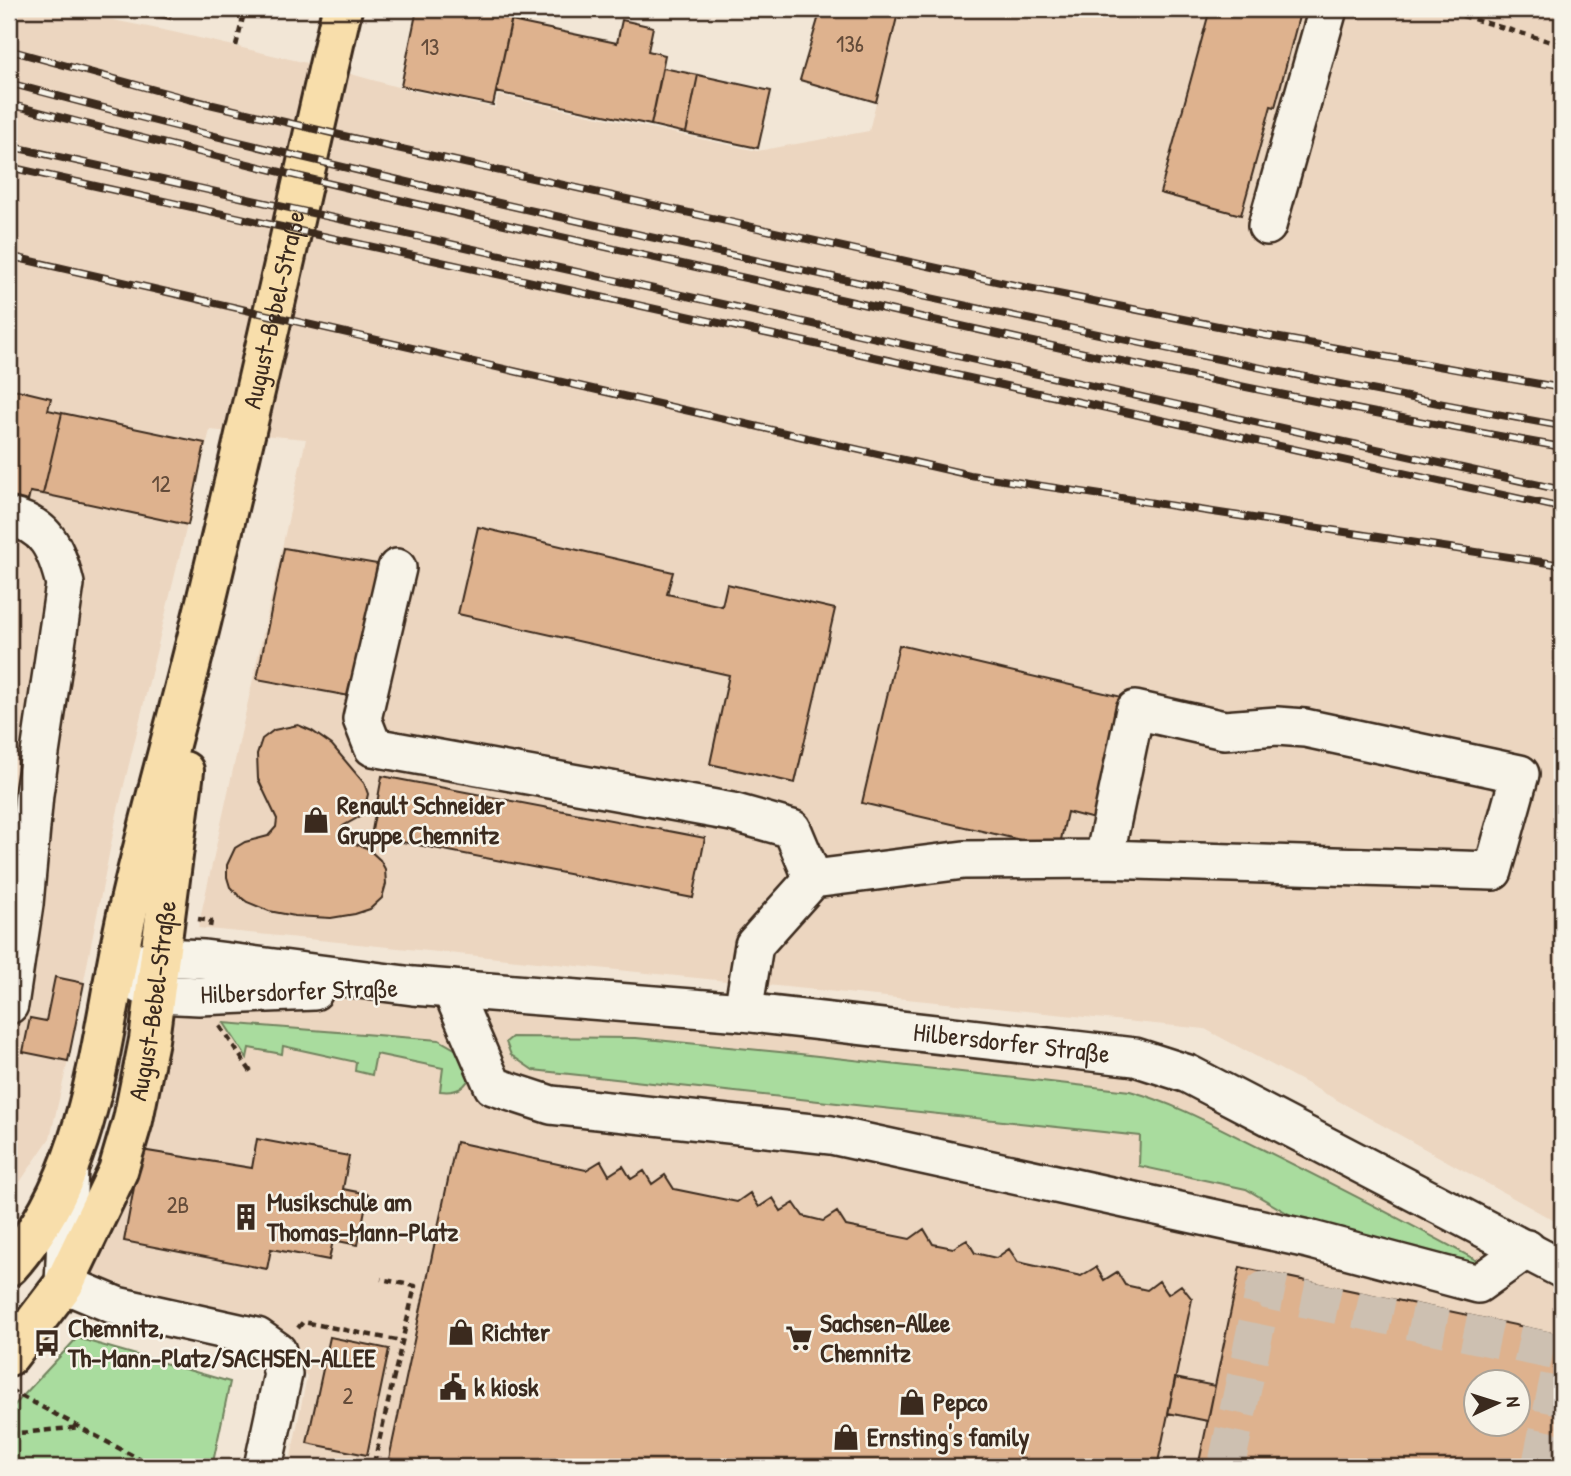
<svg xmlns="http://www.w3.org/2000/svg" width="1571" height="1476" font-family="'Patrick Hand',sans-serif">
<rect width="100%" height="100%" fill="#f2e6d6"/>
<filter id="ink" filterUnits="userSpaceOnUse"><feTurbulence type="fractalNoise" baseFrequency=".0143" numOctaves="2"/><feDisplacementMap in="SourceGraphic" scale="14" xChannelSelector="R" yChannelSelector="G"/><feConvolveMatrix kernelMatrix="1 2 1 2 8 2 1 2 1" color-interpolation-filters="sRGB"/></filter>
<g filter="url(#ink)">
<path fill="#ecd6c0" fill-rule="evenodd" d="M9,9H58L173,32L333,69L401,88L495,108L498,95L757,151L869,131L899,9H1562V1225L1326,1094L1205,1029L198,928L306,439L210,430L117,814L68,1061L50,1138L9,1198Z
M411,989L1135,1061L1562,1272V1467H289L307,1376L262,1336L75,1278L159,1002ZM1476,1382H1518V1424H1476Z"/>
<path fill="#a9dc9e" stroke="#72835e" stroke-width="2" d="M224,1023L439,1040L467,1056L473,1071C466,1088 458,1093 440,1091L443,1068L376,1054L372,1075L355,1071L356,1062L283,1046L282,1054L249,1048L247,1058Z
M512,1037L636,1038L800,1054L1130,1091C1177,1104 1219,1128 1262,1149C1336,1186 1409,1223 1481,1263L1470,1272L1308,1225L1246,1189L1139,1166L1140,1136L533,1070L511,1055L506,1042Z
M77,1338L230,1382L212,1467H9V1411Z"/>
<path fill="#deb28e" stroke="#3b2a1e" stroke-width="2" fill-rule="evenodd" d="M118,9H172L170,19Z
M417,9H514L493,105L401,86Z
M821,9H899L876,102L800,80Z
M1210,9H1301L1275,107L1271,106L1241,215L1160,193Z
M622,20L653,27L648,51L665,55L651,125L496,92L511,21L617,43Z
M663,68L698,75L686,133L651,125Z
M698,75L771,91L758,148L686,133Z
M9,388L51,398L48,410L62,413L43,494L30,492L28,501L9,496Z
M62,413L205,443L188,525L43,494Z
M478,527L673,572L667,594L722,606L727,584L835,609L795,783L710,764L729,675L458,614Z
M284,548L383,565L355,697L257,679Z
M899,645L1126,698L1098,820L1067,812L1059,849L862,803Z
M298,725L312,731L332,745L364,783L368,794L365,807L359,817L343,826L339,832L343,840L367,848L380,860L385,869L386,884L382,898L370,909L355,914L331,918L295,916L269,911L247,902L238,895L230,887L227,877V865L235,848L245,842L268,836L276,827L277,819L258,779L257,754L262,739L274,730Z
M382,776L705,838L693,898L371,836Z
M55,977L84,983L68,1061L23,1052L30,1018L46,1021Z
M257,1139L349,1156L343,1189L368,1194L358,1245L333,1240L329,1260L271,1249L267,1269L124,1241L141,1150L252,1168Z
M456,1142L586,1170L601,1161L609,1175L623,1166L631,1179L644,1171L652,1184L665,1175L674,1189L737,1202L750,1193L759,1207L773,1198L781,1211L794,1203L803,1216L823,1221L837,1212L846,1226L910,1239L924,1229L933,1244L953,1248L967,1240L975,1253L996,1258L1009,1249L1018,1262L1081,1276L1096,1267L1104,1280L1117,1272L1125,1285L1147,1290L1159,1281L1168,1294L1181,1285L1192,1299L1157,1467H401L402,1462L389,1459Z
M1240,1267L1562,1335V1457L1560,1467H1198ZM1476,1382H1518V1424H1476Z
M330,1337L389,1349L367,1455L307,1443Z
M1175,1378L1215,1386L1208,1421L1168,1413Z"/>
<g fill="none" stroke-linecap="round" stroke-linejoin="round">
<path stroke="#cdc0b1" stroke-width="37" stroke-dasharray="37 18" stroke-linecap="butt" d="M1226,1467L1264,1290L1562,1353
M1540,1467L1562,1361"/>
<defs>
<g id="minor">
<path d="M1267,226L1328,9"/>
<path d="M9,517C47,525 56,549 65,584L34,794L24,904L9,1005"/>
<path d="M397,568L362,719L373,747L732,812L792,829L813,879"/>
<path id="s1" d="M115,970L161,957L204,959L413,986L743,1012L1135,1057L1188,1074L1562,1269"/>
<path d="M128,978L156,994L199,996L314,991"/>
<path d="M451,989L493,1086L551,1105L831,1135L1308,1239L1478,1284L1527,1249"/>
<path d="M743,1012L754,945L813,879L964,860L1104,859L1493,871L1520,774L1305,728L1277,726L1224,730L1135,710L1104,859"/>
<path d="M69,1168L64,1284L117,1306L257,1337L277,1351L283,1374L263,1467"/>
</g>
<g id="major">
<path id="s2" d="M9,1266C99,1166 100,1021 131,897C154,801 181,706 204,610C252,410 296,209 342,9"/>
<path id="s3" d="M9,1356L64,1284L118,1171L133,1120L149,1040L184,771"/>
</g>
</defs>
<use href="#minor" stroke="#3b2a1e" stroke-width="42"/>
<use href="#major" stroke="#3b2a1e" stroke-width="44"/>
<path stroke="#3b2a1e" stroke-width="4.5" stroke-dasharray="7 5" stroke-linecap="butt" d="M1439,9L1562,45
M236,46L245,9
M198,919L211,921L210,927
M220,1026L251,1072
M298,1328L303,1322L402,1341
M10,1390L154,1467
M9,1434L81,1427
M374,1463L415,1286L381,1279"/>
<use href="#minor" stroke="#f7f3e8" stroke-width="37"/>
<use href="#major" stroke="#f8deab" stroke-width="38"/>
<defs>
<path id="rail" d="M9,50L188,99L361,140L1023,287L1263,335L1562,388
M9,83C266,152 526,210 787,267C1045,323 1302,379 1562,426
M9,104C269,172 532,231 795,289C1049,346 1305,403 1562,447
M9,146L1562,490
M9,167L1562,508
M9,256L970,475L1562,565"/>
</defs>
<use href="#rail" stroke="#3b2a1e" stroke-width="8"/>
<use href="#rail" stroke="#f7f3e8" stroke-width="5" stroke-dasharray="16" stroke-linecap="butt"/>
</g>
</g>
<defs>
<symbol id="shop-bare" viewBox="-9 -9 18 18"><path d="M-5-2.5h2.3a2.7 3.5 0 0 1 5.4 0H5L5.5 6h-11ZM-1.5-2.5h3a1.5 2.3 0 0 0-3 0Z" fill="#3b2a1e" stroke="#f7f3e8" stroke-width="2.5" paint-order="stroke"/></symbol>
<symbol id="building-bare" viewBox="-9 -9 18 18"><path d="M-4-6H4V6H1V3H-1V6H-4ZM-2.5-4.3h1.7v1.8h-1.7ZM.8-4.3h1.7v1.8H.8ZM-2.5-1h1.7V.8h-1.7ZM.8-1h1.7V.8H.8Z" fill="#3b2a1e" stroke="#f7f3e8" stroke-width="2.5" paint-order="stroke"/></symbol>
<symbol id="supermarket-bare" viewBox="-9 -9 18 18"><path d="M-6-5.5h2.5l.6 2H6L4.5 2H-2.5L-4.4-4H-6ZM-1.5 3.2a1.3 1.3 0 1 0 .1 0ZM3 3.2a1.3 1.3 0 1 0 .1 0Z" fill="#3b2a1e" stroke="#f7f3e8" stroke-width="2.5" paint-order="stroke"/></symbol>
<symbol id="bus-bare" viewBox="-9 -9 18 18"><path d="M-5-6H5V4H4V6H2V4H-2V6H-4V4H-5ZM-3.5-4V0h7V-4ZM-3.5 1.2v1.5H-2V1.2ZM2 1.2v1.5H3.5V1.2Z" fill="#3b2a1e" stroke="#f7f3e8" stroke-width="2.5" paint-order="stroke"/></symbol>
<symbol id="civic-bare" viewBox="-9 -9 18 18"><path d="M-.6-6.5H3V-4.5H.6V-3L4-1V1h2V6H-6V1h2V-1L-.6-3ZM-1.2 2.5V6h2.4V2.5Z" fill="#3b2a1e" stroke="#f7f3e8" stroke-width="2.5" paint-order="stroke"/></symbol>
</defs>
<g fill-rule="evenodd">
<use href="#shop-bare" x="297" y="801" width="38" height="38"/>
<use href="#building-bare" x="227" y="1198" width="38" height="38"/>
<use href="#shop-bare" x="442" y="1313" width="38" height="38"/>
<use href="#supermarket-bare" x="780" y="1319" width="38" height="38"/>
<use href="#bus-bare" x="28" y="1324" width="38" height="38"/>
<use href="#civic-bare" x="434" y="1368" width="38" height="38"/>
<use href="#shop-bare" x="893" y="1383" width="38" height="38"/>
<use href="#shop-bare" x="827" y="1418" width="38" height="38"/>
</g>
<g text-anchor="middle" stroke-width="5" stroke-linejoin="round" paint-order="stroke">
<g font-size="23" fill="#644c3a">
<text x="850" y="52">136</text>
<text x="430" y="55">13</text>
<text x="161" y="492">12</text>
<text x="178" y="1213">2B</text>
<text x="348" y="1404">2</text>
</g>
<g font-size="26" fill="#3b2a1e" stroke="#f7f3e8">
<text dy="9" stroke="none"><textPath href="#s2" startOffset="998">August-Bebel-Straße</textPath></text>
<text transform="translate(299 991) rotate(-2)" y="9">Hilbersdorfer Straße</text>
<text dy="9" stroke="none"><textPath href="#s3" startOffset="390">August-Bebel-Straße</textPath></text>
<text dy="9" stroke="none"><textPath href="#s1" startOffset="903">Hilbersdorfer Straße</textPath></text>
</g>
<g font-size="26" font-weight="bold" fill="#3b2a1e" stroke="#f7f3e8" text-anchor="start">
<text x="337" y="814">Renault Schneider<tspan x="337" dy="30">Gruppe Chemnitz</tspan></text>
<text x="267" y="1211">Musikschule am<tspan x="267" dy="30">Thomas-Mann-Platz</tspan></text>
<text x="820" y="1332">Sachsen-Allee<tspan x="820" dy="30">Chemnitz</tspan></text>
<text x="68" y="1337">Chemnitz,<tspan x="68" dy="30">Th-Mann-Platz/SACHSEN-ALLEE</tspan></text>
<text x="482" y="1341">Richter</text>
<text x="474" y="1396">k kiosk</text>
<text x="933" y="1411">Pepco</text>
<text x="867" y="1446">Ernsting's family</text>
</g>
</g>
<rect width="1571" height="1476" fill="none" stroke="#f7f3e8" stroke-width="35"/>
<rect x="18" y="18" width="1536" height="1441" fill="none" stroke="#3b2a1e" stroke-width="2.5" filter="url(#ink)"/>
<g transform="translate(1497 1403) rotate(86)"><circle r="33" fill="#f7f3e8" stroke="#aca397" stroke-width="2"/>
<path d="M0-5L12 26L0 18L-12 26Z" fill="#3b2a1e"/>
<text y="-10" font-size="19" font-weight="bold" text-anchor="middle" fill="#3b2a1e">N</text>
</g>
</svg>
